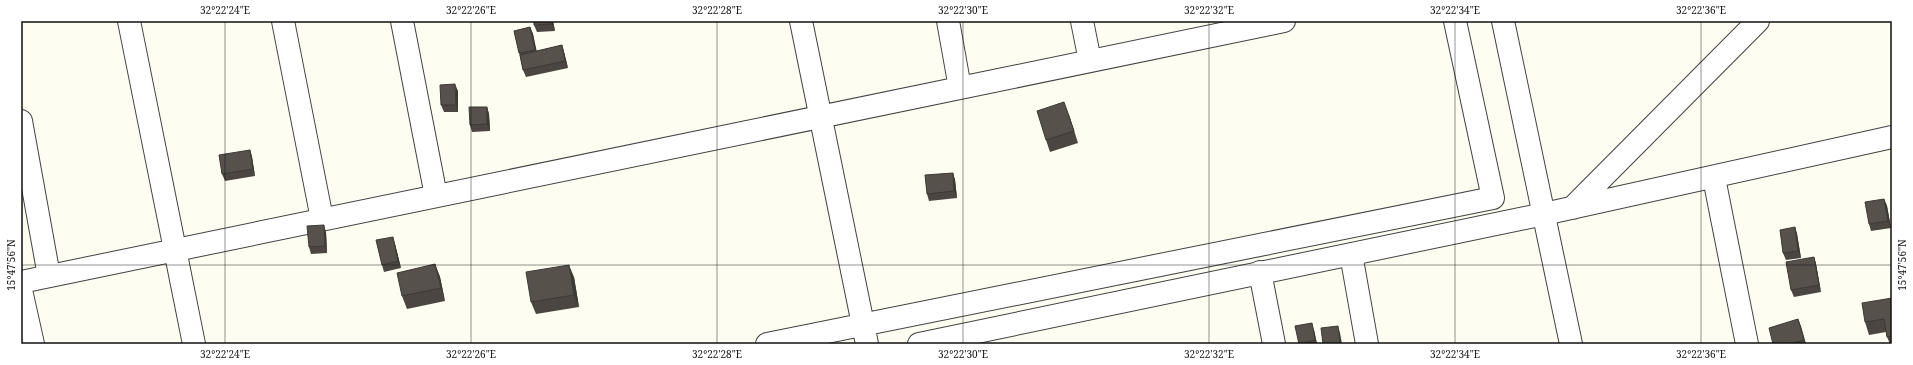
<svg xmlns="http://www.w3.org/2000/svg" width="1913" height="365" font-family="'Noto Serif',serif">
<rect width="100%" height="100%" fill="#fefdf1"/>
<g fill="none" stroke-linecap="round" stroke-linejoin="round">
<defs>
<path id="minor" d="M129,21L194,344
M283,21L322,219
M402,21L436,196
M801,21L867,344
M948,21L960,88
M1082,21L1090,61
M1503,21L1571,344
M21,121L49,276
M1714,178L1747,344
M1572,208L1758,21
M1351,254L1367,344
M1260,272L1274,344
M21,282L1284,21
M21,290L33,344
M767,344L1493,198L1455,21
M919,344L1544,214L1892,137"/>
</defs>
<use href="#minor" stroke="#424242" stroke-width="24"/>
<use href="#minor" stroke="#fff" stroke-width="22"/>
</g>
<path fill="#4b4641" d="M553,21L555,31L537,32L534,25Z
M530,27L533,34L536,51L562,45L564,52L568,68L526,77L523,70L514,31Z
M458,91V112H444L441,105Z
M487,107L489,114L490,131L472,132L470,125Z
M1069,115L1078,143L1050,152L1046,140Z
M250,150L252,157L255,176L225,181L222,174Z
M953,173L955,180L957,198L929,201L927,194Z
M1884,199L1887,206L1891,228L1871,231L1869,224Z
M1795,227L1797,234L1801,258L1786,260L1783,253Z
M326,232L327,253L311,254L309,247Z
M395,244L401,268L384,272L382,265Z
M1814,257L1816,264L1821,292L1794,297L1791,290Z
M435,264L440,277L445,301L407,309L402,296Z
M574,277L579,307L536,314L531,302Z
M1892,298V344H1890L1887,337L1886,332L1869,335L1865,322Z
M1798,319L1806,344H1773Z
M1295,326L1314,330L1317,344H1299Z"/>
<path fill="#3d3935" d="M552,21H553L555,31L552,24Z
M530,27L533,34L538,57L535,50Z
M562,45L564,52L568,68L565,61Z
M455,84L458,91V112L456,105Z
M1064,102L1069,115L1078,143L1074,131Z
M487,107L489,114L490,131L487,124Z
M250,150L252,157L255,176L253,169Z
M953,173L955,180L957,198L954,191Z
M1884,199L1887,206L1891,228L1888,221Z
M324,225L326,232L327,253L325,246Z
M1795,227L1797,234L1801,258L1798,251Z
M393,237L395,244L401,268L398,261Z
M1814,257L1816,264L1821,292L1819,285Z
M435,264L440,277L445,301L441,288Z
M569,265L574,277L579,307L574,295Z
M1798,319L1801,326L1806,344L1804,340Z
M1312,323L1314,330L1317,344H1316L1315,340Z
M1338,326L1340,333L1342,344H1340Z"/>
<path fill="#57514c" stroke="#3d3935" d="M534,21H552V24L534,25Z
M530,27L535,50L519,53L514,31Z
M562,45L565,61L523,70L520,55Z
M455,84L456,105H441L440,85Z
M1064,102L1074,131L1046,140L1037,111Z
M469,107H487V124L470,125Z
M250,150L253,169L222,174L219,155Z
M953,173L954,191L927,194L925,175Z
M1884,199L1888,221L1869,224L1865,202Z
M324,225L325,246L309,247L307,226Z
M1795,227L1798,251L1783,253L1780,230Z
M393,237L398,261L382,265L376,240Z
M1814,257L1819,285L1791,290L1786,262Z
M435,264L441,288L402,296L397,273Z
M569,265L574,295L531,302L526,272Z
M1892,298V336L1887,337L1884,319L1865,322L1862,303Z
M1798,319L1804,340L1789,344H1773L1769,328Z
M1312,323L1315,340L1299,344L1295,326Z
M1338,326L1340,344H1323L1321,328Z"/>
<path fill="none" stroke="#0f0f0f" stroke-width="1" stroke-opacity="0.45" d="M225,21V344M471,21V344M717,21V344M963,21V344M1209,21V344M1455,21V344M1701,21V344M21,265H1892"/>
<rect width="1913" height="365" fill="none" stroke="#ffffff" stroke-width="44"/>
<rect x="22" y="22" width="1869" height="321" fill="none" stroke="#0f0f0f" stroke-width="1.5"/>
<g font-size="10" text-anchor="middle" fill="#0f0f0f">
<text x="225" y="14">32°22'24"E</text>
<text x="471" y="14">32°22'26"E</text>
<text x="717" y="14">32°22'28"E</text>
<text x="963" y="14">32°22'30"E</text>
<text x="1209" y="14">32°22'32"E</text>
<text x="1455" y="14">32°22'34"E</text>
<text x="1701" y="14">32°22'36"E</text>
<text transform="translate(11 265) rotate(-90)" y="4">15°47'56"N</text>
<text transform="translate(1902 265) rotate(-90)" y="4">15°47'56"N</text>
<text x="225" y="358">32°22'24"E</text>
<text x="471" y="358">32°22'26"E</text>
<text x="717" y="358">32°22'28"E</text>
<text x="963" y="358">32°22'30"E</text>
<text x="1209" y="358">32°22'32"E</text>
<text x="1455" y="358">32°22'34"E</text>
<text x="1701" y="358">32°22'36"E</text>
</g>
</svg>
